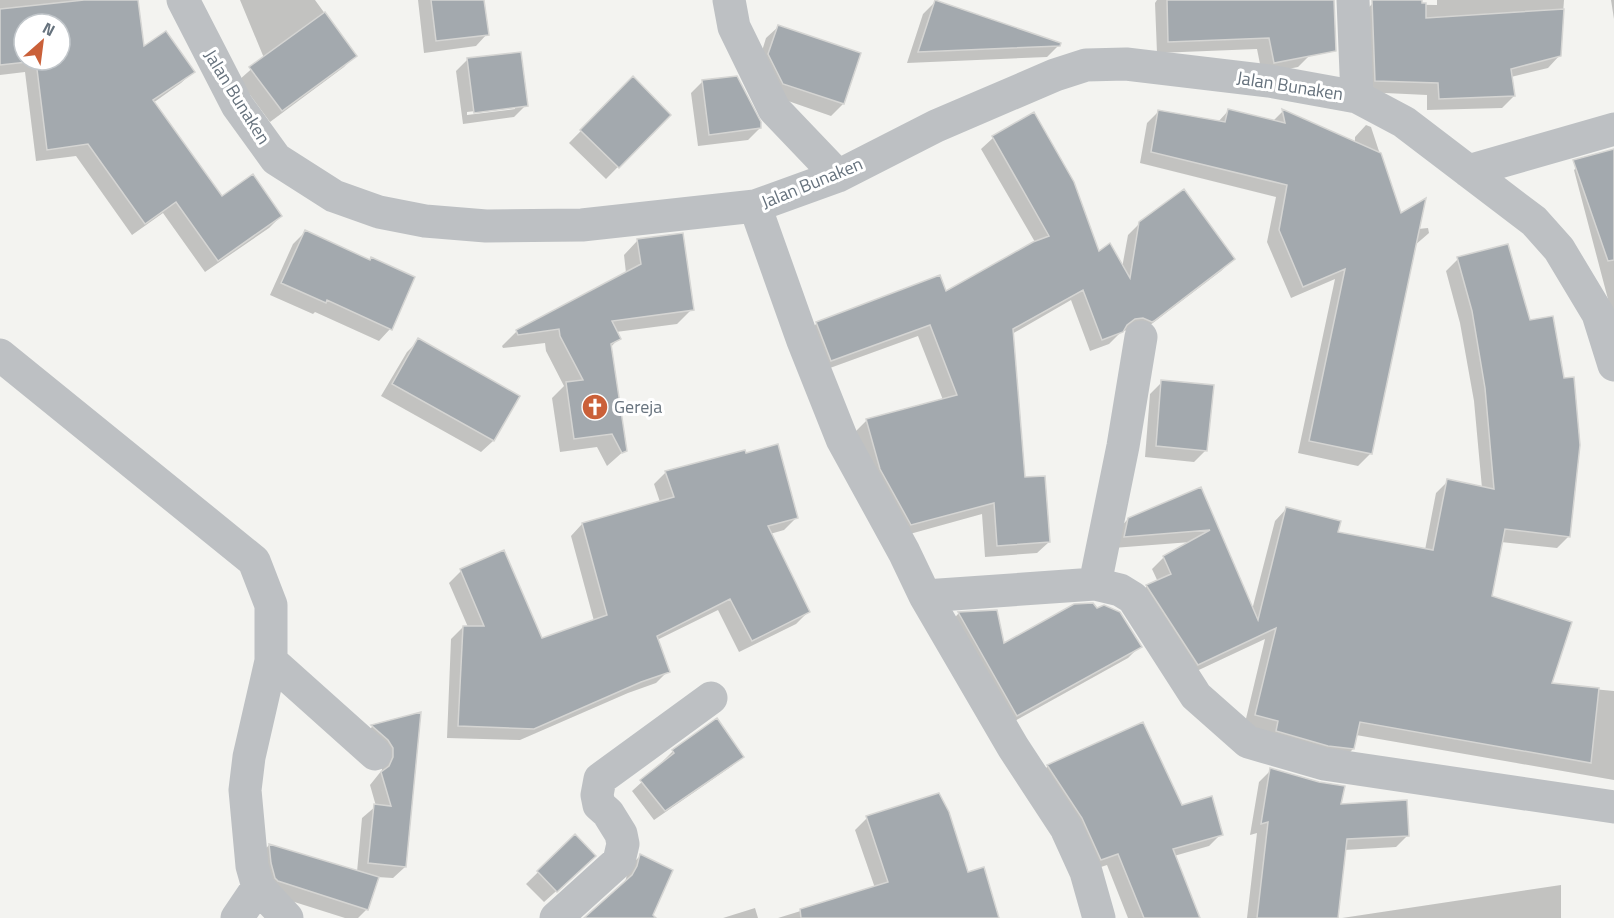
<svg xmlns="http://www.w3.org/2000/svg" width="1614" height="918" font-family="'Titillium Web',sans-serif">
<rect width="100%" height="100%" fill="#f3f3f0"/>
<path fill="#0003" fill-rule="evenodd" d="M0,0H137L143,48L193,72L181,83L153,103L221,198L281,216L269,228L205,272L163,213L132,235L76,156L36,161L25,72L0,75ZM24,24H60V60H24Z
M240,0H315L355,55L344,67L270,122L239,80L264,58Z
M418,0H483L487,34L476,46L424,53Z
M1157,0H1297L1310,55L1298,67L1262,74L1257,49L1157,53L1155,3Z
M1437,0H1564L1560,55L1548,68L1511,77L1514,96L1502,108L1427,110V95L1364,92L1361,16L1372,4L1437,5Z
M1611,0H1614V19Z
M935,2L1059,45L1047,57L907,63L923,14Z
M778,27L859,54L843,104L831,116L771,95L757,67L766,38Z
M468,59L526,105L514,117L463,124L456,71ZM515,106V109L467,115V112Z
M633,78L669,115L606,179L569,143Z
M703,81L760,128L748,140L698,146L691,93Z
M1159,111L1218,122L1228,111L1272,122L1283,111L1352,234L1355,137L1366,125L1371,127L1400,215L1418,229L1428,228L1429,233L1414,246L1370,454L1358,466L1298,453L1335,279L1291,298L1267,242L1276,197L1140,163L1147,123Z
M993,138L1099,253L1122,268L1128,235L1140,223L1233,259L1221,271L1141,332L1131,330L1122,331L1109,344L1090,351L1071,300L1012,334L1023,479L1049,542L1037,553L985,557L982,514L899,537L855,432L867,420L943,400L918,336L819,372L805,335L817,323L945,293L1035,242L981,149Z
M1614,150V322L1574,170L1586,158Z
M305,232L390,329L379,341L315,312L313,314L270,295L293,244Z
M638,240L692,309L677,324L616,332L619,338L610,348L625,450L607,466L597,447L560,452L552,398L564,386L546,351L545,343L503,348L502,346L517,331L626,273L624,255Z
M1458,259L1569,536L1557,548L1501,542L1490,597L1550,685L1614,691V780L1356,735L1353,749L1341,761L1244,727L1265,639L1186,676L1135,598L1147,586L1158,582L1152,569L1164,557L1191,542L1113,548L1116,532L1128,519L1200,489L1252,610L1275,521L1286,509L1336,533L1425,550L1436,493L1448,481L1482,488L1474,401L1460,323L1446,271Z
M419,340L518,397L493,441L481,452L381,396L407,352Z
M1162,382L1206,450L1194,462L1145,457L1150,394Z
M666,472L796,518L784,530L770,534L808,612L796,624L739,652L718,610L657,640L668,671L656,683L628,693L520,740L447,738L451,639L463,627H468L449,583L461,571L504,552L541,640L594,621L571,536L582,524L660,502L654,484Z
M996,611L1003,645L1140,646L1128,658L1004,727L947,626L958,614Z
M419,714L405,867L393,878L377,877L367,909L358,918H345L266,893L258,857L269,845L357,872L362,818L376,806L370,785L382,770L381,760L360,738L372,727Z
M673,751L742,757L732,766L654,820L632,791L664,762L663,761Z
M1048,766L1221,834L1209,846L1174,856L1191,918H1128L1107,865L1089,871L1036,778Z
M1271,770L1339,806L1408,835L1396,847L1344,850L1336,918H1247L1257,833L1250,835L1259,782Z
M867,818L967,873L998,918H778L875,888L855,830Z
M575,836L582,868L544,902L526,884Z
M640,856L653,918H606L626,879L628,868Z
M1561,885V918H1342Z
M755,908L758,918H723Z"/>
<path fill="#a3a9ae" stroke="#d5d5d3" stroke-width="1.5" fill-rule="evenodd" d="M84,0H138L144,46L166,31L195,72L153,100L222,196L253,174L282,216L218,261L176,202L145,224L88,144L47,150L36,61L0,65V9ZM24,24H60V60H24Z
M431,0H484L489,35L436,41Z
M935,0L1061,43L1060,46L918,52Z
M1167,0H1334L1336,51L1274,63L1269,38L1168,42Z
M1372,0H1422V3H1426V18L1564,9L1561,56L1511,69L1515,96L1439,99L1438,83L1375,81Z
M325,12L357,56L282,111L249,67Z
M778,25L861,53L844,104L783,84L768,54Z
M521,52L528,106L474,113L467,58Z
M633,76L671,115L619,168L580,130Z
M737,76L761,122V128L709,135L702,80Z
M1228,109L1285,123L1282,109L1381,153L1401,213L1426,198L1372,454L1309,441L1345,269L1303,287L1279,230L1287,185L1151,152L1158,110L1225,122Z
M1034,112L1074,182L1099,251L1110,243L1130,278L1139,222L1184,189L1235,259L1154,321L1152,322L1143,318L1135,319L1127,325L1123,332L1102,340L1083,290L1013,329L1025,477L1045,476L1050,542L997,546L994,503L911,525L880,469L866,419L957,395L930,325L831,361L816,322L940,275L946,291L1033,242L1049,236L992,136Z
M1614,149V260L1608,261L1573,160Z
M305,230L370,260L371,257L415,277L392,330L327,300L326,303L281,283Z
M683,233L694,310L612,321L621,339L611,344L627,451L622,453L612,434L574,439L566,382L583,380L560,336L559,329L518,335L516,330L641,264L637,239Z
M1508,244L1530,320L1553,316L1564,378L1574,377L1580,445L1570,537L1505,529L1492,596L1572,622L1552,683L1599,688L1591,763L1360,722L1354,749L1328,746L1276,731L1278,721L1255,715L1276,628L1198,665L1146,585L1171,574L1163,556L1210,530L1124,537L1128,518L1201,487L1258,620L1286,507L1341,521L1338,532L1433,550L1447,479L1494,489L1485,388L1472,311L1457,257Z
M418,338L520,396L494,441L392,384Z
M1161,380L1214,385L1207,451L1156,446Z
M778,444L798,518L768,526L810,612L752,641L730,599L657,636L670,672L641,682L534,729L458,726L463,626H484L460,569L504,550L542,638L607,615L582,523L674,497L665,471L745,450L746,453Z
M1093,603L1097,608L1104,605L1120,612L1142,647L1017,716L958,612L997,610L1004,643L1074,604Z
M421,712L406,867L368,863L374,804L391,806L381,772L389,766L393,757V748L388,740L371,725Z
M717,718L744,757L665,811L640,780L674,753L672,750Z
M1143,722L1182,805L1212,796L1223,835L1173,849L1200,918H1144L1118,854L1101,860L1082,818L1047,765Z
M1270,768L1319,782L1345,786L1341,804L1407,800L1409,836L1347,839L1338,918H1257L1268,822L1261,824Z
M939,793L949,812L968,872L984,867L999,918H801L800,909L888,882L866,816Z
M575,834L596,856L557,892L537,871Z
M269,844L379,877L368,910L278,881L275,878L271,863Z
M640,854L673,870L653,915L656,918H584L632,875L637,866Z"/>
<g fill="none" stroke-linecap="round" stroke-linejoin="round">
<path stroke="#bdc0c3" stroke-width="33" d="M183,0L237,105L276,159L334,196L379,212L425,221L486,226L582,225L755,206L838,176L936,126L1055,75L1086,65L1126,64L1269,81L1357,97L1404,122L1534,221L1559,249L1598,314L1614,365
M729,0L734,27L774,109L838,176
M1353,0L1357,97
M1468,171L1614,129
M755,206L803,341L842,439L904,552L925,596L1013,747L1066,828L1086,872L1099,918
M0,355L254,561L271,605V661L375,754
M1095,584L1123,446L1141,337
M925,596L1095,584L1120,590L1133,598L1196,696L1248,742L1324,764L1614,807
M271,661L249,757L245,790L252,866L258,887L287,918
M237,918L258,887
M556,918L619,861L623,844L621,834L608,813L599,805L597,795L600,779L711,698"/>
</g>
<defs>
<symbol id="church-disc" viewBox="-11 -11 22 22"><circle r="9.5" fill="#ca6039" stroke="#fff"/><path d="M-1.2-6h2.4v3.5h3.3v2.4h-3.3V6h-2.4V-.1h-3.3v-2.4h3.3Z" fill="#fff"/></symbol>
</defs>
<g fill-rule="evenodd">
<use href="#church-disc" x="580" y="392" width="30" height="30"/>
</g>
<g text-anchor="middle" stroke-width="6" stroke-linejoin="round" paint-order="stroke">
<g font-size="18" fill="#66727d" stroke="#fff">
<text transform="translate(1290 86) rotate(9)" y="6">Jalan Bunaken</text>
<text transform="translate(237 97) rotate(58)" y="6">Jalan Bunaken</text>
<text transform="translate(812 183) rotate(-22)" y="6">Jalan Bunaken</text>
</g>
<g font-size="18" fill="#66727d" stroke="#fff" text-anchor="start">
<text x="614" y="413">Gereja</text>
</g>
</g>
<g transform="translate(42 42) rotate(28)"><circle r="28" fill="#ffffff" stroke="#c2c7cb" stroke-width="1.5"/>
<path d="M0-4.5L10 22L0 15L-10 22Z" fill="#ca6039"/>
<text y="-9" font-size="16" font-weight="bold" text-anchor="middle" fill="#66727d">N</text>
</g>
</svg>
